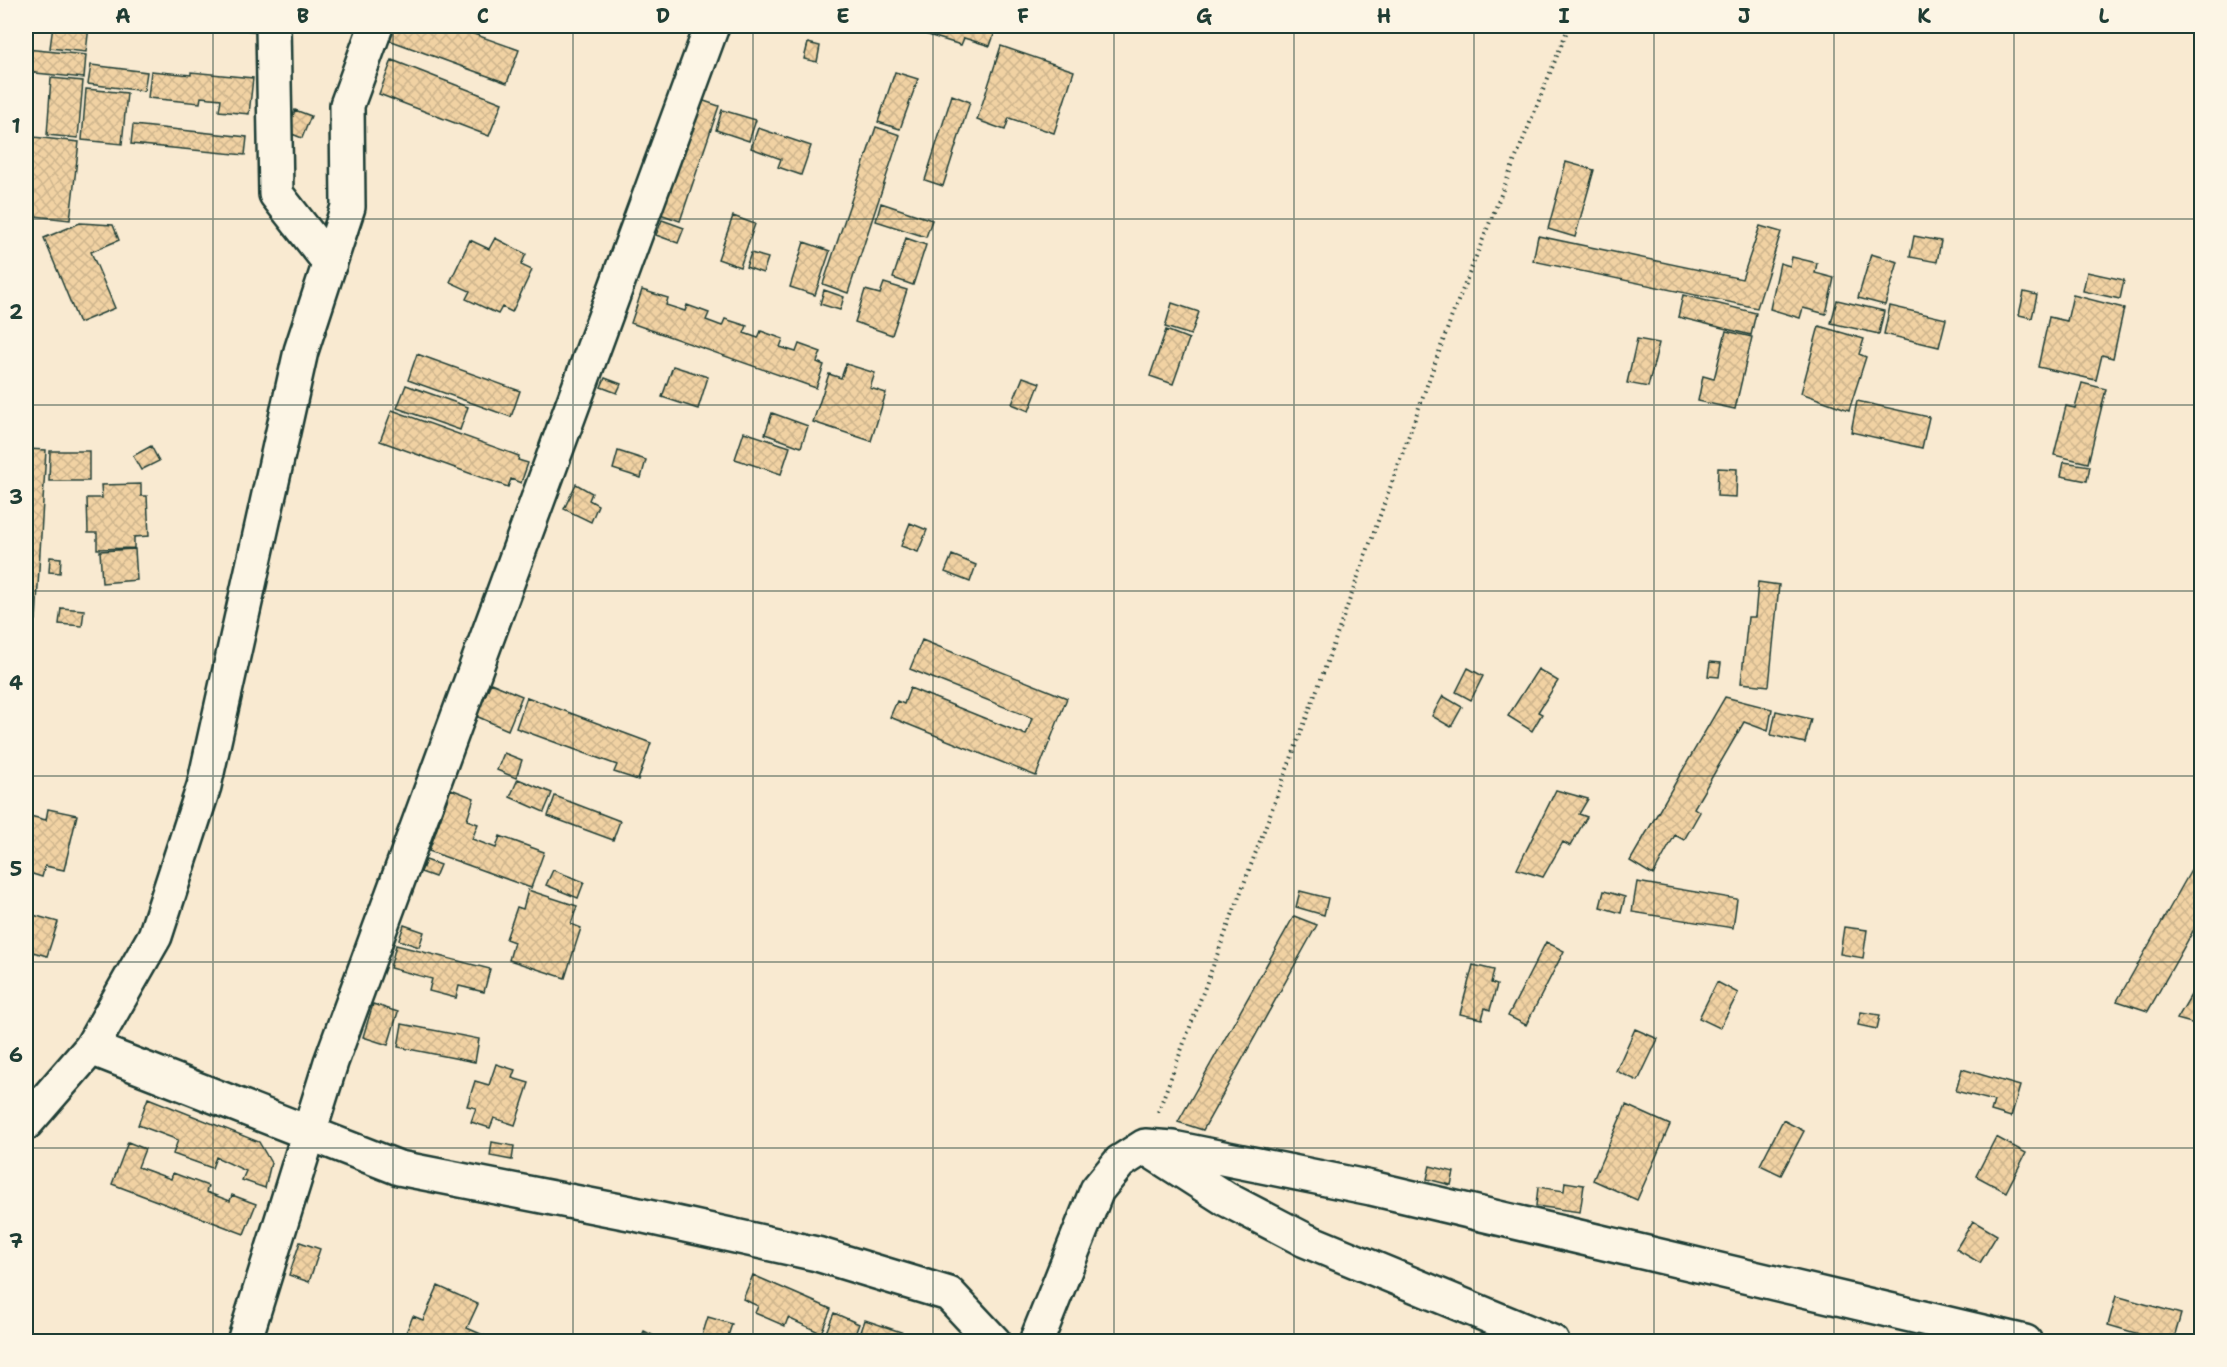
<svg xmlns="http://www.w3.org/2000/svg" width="2227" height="1367" font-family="'Shantell Sans',sans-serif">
<defs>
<pattern id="building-cross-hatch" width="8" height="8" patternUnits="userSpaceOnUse" patternTransform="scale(1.5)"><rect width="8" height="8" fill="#f1d2a3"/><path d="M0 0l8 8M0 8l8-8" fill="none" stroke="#ceb58d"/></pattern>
</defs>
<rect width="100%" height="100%" fill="#f9ead1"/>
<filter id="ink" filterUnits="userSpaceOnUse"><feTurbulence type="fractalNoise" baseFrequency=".0167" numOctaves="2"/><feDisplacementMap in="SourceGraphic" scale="12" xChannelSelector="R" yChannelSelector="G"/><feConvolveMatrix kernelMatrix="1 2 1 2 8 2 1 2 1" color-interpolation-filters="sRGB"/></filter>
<g filter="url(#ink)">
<path fill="url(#building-cross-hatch)" stroke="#1f3d34" stroke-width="1.5" d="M53,26H89L86,52L50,48Z
M230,26H260L259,32L229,28Z
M394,26H451L519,50L507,83L389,40Z
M917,26H997L990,46L964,38L961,45L915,31Z
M808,43L820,46L817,62L804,59Z
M1001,46L1074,71L1054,133L1009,118L1005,130L977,120Z
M26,49L86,55L84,78L26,72Z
M392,60L502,103L489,136L379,94Z
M91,65L147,72L144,91L88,84Z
M151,71L191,75V72L253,78L249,114L219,111L221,99L201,97L200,103L148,98Z
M895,72L918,79L900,129L878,122Z
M51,78L83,81L78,138L47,135Z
M86,89L127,93L122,144L82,140Z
M952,95L970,102L943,186L925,180Z
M698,99L719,106L680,221L660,214Z
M295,110L311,116L302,138L287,132Z
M722,110L756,120L749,141L716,130Z
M133,125L247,137L245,155L131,144Z
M876,127L900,135L848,293L823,284Z
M758,128L811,146L801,175L778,167L781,159L751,148Z
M33,137L79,142L70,220L26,215V180H29Z
M1566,162L1594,170L1575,237L1548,229Z
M881,203L932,220L926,237L876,221Z
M733,216L755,224L740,267L718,259Z
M662,220L684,228L678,243L656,235Z
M80,223L113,225L119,240L91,252L115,308L79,323L44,238Z
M1760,226L1781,232L1757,308L1533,261L1538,236L1742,279Z
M1914,236L1941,241L1937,262L1910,257Z
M495,238L526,254L521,265L532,270L512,312L502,307L498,314L466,299L470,291L450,282L470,240L489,249Z
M906,238L926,245L913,285L893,278Z
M804,242L830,251L815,295L790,287Z
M751,253L768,258L763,273L746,267Z
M1871,254L1898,262L1885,305L1858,298Z
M1792,257L1817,263L1815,273L1834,278L1826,314L1803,308L1800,318L1770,309L1780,263L1790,266Z
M2087,272L2124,280L2120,299L2083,291Z
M884,283L907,290L892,335L855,322L865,290L880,294Z
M642,290L668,298L666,305L685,311L687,305L709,313L706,320L722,326L725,319L747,326L744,333L758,338L761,331L783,339L780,347L796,352L799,344L821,352L817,362L824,365L816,388L631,323Z
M824,290L844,297L840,310L820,304Z
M2024,292L2037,295L2032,318L2019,315Z
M1683,295L1756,313L1751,335L1678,317Z
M2073,295L2124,308L2113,358L2102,355L2096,380L2038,367L2049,317L2067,321Z
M1837,300L1884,311L1879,334L1831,323Z
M1172,303L1199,312L1191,335L1165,327Z
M1890,306L1946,319L1939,347L1884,334Z
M1819,326L1864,339L1859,354L1866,357L1849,410L1801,393Z
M1166,330L1189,339L1173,384L1150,376Z
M1726,331L1752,337L1735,409L1698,401L1703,376L1714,379Z
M1637,339L1659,343L1648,387L1627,383Z
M417,354L520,391L511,417L408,380Z
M846,364L875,373L870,388L886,393L871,441L813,422L829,374L841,378Z
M673,366L708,377L698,409L662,397Z
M1023,377L1040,383L1029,411L1012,404Z
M605,378L621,384L617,393L601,387Z
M2082,383L2106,389L2088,463L2054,455L2066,406L2075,408Z
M406,385L468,407L460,430L397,408Z
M1857,401L1929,417L1922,448L1851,432Z
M392,410L519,456L518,460L528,463L521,483L511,479L508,487L380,441Z
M772,413L808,426L801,447L765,434Z
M744,432L790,447L781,474L735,459Z
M151,446L159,461L141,470L133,456Z
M26,449L46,450L36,620H26Z
M50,451H89V481H49Z
M618,451L646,460L641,478L613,469Z
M2064,462L2090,466L2087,481L2061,476Z
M1718,468L1737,469L1736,497L1717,496Z
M141,484V496H147L149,536L134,537V548L97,549V533H88L87,498H102L101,485Z
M576,484L592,493L589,500L598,505L591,522L564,509Z
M910,523L927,530L918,552L901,546Z
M135,549L137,580L102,583L100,551Z
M952,555L976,565L970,582L945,572Z
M50,557L61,558L60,573L49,572Z
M1758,582L1779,585L1769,686L1741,683L1748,617H1755Z
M61,608L84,610L82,626L59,624Z
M922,640L1067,698L1036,776L890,717L897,701L904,704L910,688L1026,735L1032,718L910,669Z
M1710,662L1721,663L1719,677L1708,676Z
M1468,668L1483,676L1471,700L1456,692Z
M1538,669L1558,681L1538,712L1542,714L1532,731L1508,716Z
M491,683L522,696L508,730L476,716Z
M1443,696L1462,707L1451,727L1432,716Z
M527,697L651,743L638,780L614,772L617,765L516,728Z
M1725,697L1772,709L1768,731L1744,722L1694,808L1700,812L1684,840L1675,835L1653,875L1630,861Z
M1776,711L1811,719L1805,743L1771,735Z
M504,753L522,760L516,778L497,770Z
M518,779L552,793L544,812L510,797Z
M451,789L474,798L467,820L478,824L472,839L496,848L500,836L544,852L531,888L429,851Z
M1556,790L1588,799L1579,814L1587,817L1570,846L1563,842L1543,877L1517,869Z
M555,796L620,821L613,840L548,816Z
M48,809L77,815L64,870L45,866L42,877L26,872V815L46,820Z
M2202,851V915L2148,1011L2117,1001Z
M426,860L440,865L435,877L421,872Z
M553,870L584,882L578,898L546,885Z
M1637,882L1737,899L1733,928L1632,912Z
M528,890L577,906L571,924L581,928L565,978L509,960L514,942L506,939L517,907L523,909Z
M1300,891L1328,898L1324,915L1296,907Z
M1604,891L1625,897L1621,913L1600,907Z
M26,913L58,922L47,956L26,950Z
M1294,916L1317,925L1203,1130L1178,1122Z
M404,925L424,932L419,947L399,940Z
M1844,927L1867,930L1863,958L1840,954Z
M1546,942L1564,951L1526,1025L1508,1016Z
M396,945L490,969L484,992L459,986L456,998L429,991L432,979L390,968Z
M1473,965L1494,970L1491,983L1497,985L1490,1010L1485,1008L1482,1019L1460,1014Z
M2202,976V1026L2177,1019Z
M1717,982L1738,993L1720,1028L1699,1018Z
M373,1004L398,1012L388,1045L363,1037Z
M1861,1012L1880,1015L1877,1029L1858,1025Z
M402,1024L479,1039L475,1062L398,1047Z
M1635,1029L1658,1039L1638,1081L1616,1071Z
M496,1064L515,1070L512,1078L529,1083L515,1125L494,1118L490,1128L471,1122L476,1108L467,1106L475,1081L489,1085Z
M1962,1069L2020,1086L2011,1117L1991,1111L1994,1101L1956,1091Z
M148,1098L259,1142L271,1163L265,1188L242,1180L246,1171L216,1157L212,1168L173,1154L178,1140L138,1125Z
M1626,1105L1670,1125L1637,1200L1593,1180Z
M1783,1120L1804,1131L1781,1175L1760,1165Z
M1996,1137L2026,1153L2006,1192L1976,1176Z
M128,1142L145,1149L138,1167L171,1179L173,1173L208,1186L206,1192L230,1201L232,1195L256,1204L244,1234L112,1184Z
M492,1142L514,1146L512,1160L490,1156Z
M1430,1166L1454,1172L1451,1185L1427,1179Z
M1565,1182L1584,1185L1580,1212L1536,1206L1538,1187L1564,1191Z
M1973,1221L1997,1235L1980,1263L1956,1249Z
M300,1242L320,1249L309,1282L289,1275Z
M753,1275L831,1309L821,1333L788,1318L785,1326L755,1313L758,1306L743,1299Z
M438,1286L478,1304L467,1328L490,1338L489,1342H417L404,1337L413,1316L423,1320Z
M2116,1296L2181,1314L2173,1342H2166L2108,1325Z
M834,1313L859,1324L852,1342H822Z
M708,1317L732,1324L726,1342H700Z
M865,1320L925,1340V1342L858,1341Z
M644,1331L666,1342H639Z"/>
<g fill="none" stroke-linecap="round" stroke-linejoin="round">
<defs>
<path id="street" d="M273,26L276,194L330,263
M91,1048L399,1168L630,1213L817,1254L949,1294L994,1342
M26,1123L91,1048L155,936L204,786L301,351L348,207L347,105L376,26
M1151,1151L1226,1199L1305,1240L1552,1342
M244,1342L331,1062L712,26
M1036,1342L1097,1190L1120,1162L1145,1146L1173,1148L1371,1188L2025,1342"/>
</defs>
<use href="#street" stroke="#1f3d34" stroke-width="38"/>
<path stroke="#1f3d34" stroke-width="4" stroke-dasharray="1.5 4.5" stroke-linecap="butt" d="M1158,1112L1321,679L1452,316L1569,26"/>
<use href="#street" stroke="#fcf5e5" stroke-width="33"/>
</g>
</g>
<path fill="none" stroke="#1f3d34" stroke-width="1.5" stroke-opacity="0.55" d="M213,26V1342M393,26V1342M573,26V1342M753,26V1342M933,26V1342M1114,26V1342M1294,26V1342M1474,26V1342M1654,26V1342M1834,26V1342M2014,26V1342M26,219H2202M26,405H2202M26,591H2202M26,776H2202M26,962H2202M26,1148H2202"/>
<rect width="2227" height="1367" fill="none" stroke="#fcf5e5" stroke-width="66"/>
<rect x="33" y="33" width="2161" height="1301" fill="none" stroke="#1f3d34" stroke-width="2"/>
<g font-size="20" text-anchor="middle" font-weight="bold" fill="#1f3d34">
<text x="123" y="23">A</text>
<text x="303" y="23">B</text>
<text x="483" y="23">C</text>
<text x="663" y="23">D</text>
<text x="843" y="23">E</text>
<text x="1023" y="23">F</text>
<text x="1204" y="23">G</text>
<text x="1384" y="23">H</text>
<text x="1564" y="23">I</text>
<text x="1744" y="23">J</text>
<text x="1924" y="23">K</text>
<text x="2104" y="23">L</text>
<text x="16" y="133">1</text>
<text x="16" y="319">2</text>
<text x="16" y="504">3</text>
<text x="16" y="690">4</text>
<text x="16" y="876">5</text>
<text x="16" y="1062">6</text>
<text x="16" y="1248">7</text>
</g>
</svg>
